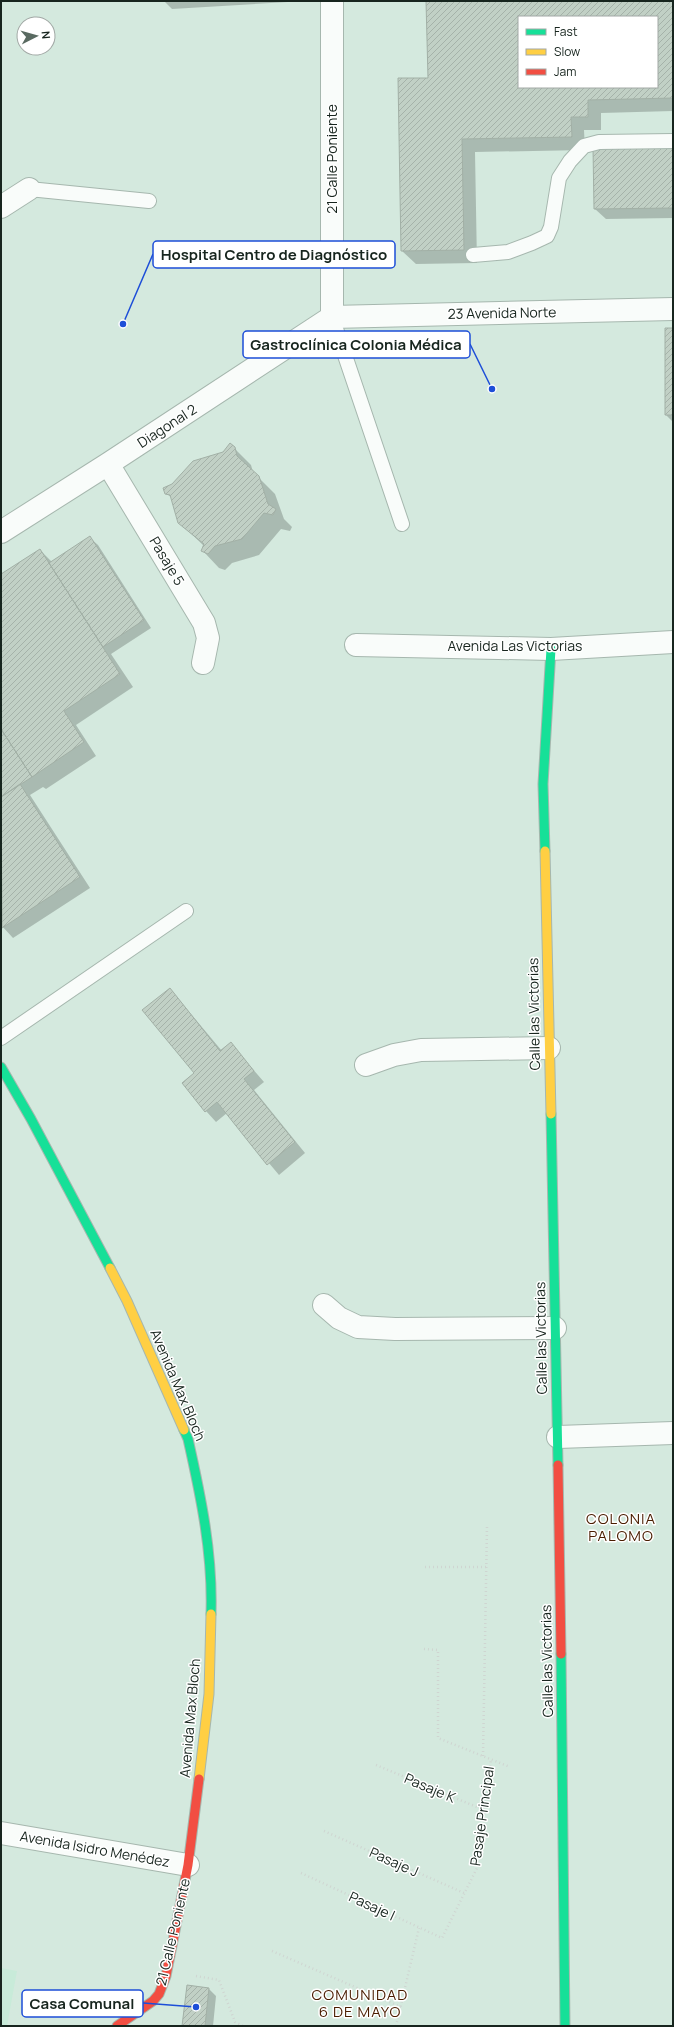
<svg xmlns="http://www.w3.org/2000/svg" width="674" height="2027" font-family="Manrope,sans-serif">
<defs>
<pattern id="building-hatch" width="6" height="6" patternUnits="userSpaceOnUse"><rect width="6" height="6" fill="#c1d0c5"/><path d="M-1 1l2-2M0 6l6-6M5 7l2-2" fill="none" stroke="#a5b2a9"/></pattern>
</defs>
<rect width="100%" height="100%" fill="#d4e9de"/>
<path fill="#c8ebd9" d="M1,1968L17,1971L7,2026H1Z"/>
<path fill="#0003" fill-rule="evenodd" d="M164,1H305L172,9Z
M427,1H673V111L601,113V130H584L585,150L475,152L477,263L416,264L402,251L429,79ZM519,17H657V87H519Z
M673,148V218L606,219L595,209Z
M673,329V422L666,415Z
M234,448L251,465L253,472L275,494L284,519L292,527L290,531L281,529L259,555L232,563L225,570L219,568L203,551L204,546L179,522L173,499L166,493L223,453Z
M90,538L98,545L151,628L111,654L133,687L76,725L96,756L46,789L43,787L30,795L90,888L13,938L1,925V575L40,550L52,562Z
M170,989L222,1051L231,1044L264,1082L254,1090L305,1153L279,1175L227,1113L216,1122L206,1111Z
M188,1986L209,1989L216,1996L213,2026H183Z"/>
<path fill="url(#building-hatch)" stroke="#a2b0a6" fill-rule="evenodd" d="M426,1H673V98L588,100V117H571L572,137L462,139L464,250L401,251L398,78H428ZM519,17H657V87H519Z
M673,147V208L594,209L593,148Z
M665,328H673V415H665Z
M230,443L235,447L237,456L259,476L268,504L276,509L273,515L264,513L242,539L215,546L208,554L201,551L204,544L178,523L170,495L165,494L163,488L172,484L193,461L223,452Z
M90,536L144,620L103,647L49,563Z
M40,549L120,674L64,711L84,742L32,777L1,729V574Z
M1,729L32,777L1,797Z
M20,784L80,877L2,928L1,797Z
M170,988L220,1051L231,1042L254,1071L244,1079L295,1142L267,1165L217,1102L205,1112L182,1083L194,1073L142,1010Z
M187,1985L209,1988L205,2026H182Z"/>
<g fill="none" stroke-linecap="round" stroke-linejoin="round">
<defs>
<path id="lane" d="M29,189L149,201
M473,255L508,252L532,243L547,236L551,227L559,178L570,161L584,146L599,142L673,141
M332,317L402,524
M1,1038L186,911"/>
<path id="street" d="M1,207L29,189
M332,317L673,309
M332,317V1
M108,464L204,623L208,638L203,663
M1,532L108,464L332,317
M356,645L551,649L673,642
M366,1065L394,1055L421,1050L549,1048
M324,1305L339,1318L358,1327L395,1329L555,1328
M558,1437L673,1433
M1,1833L188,1865"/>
<path id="fast" d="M545,851L543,784L551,649
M1,1067L31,1119L110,1268
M551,1114L558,1465
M184,1430L188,1439C201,1497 213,1554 211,1614
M561,1654L565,2026"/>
<path id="slow" d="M545,851L551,1114
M110,1268L127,1301L184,1430
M199,1779L209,1694L211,1614"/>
<path id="jam" d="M558,1465L561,1654
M117,2026L153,2001L159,1994L166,1976L188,1865L199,1779"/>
</defs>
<use href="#lane" stroke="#a6b7ae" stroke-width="16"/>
<use href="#street" stroke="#a6b7ae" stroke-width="24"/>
<use href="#fast" stroke="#a6b7ae" stroke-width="11"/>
<use href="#slow" stroke="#a6b7ae" stroke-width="11"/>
<use href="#jam" stroke="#a6b7ae" stroke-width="11"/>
<path stroke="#cfd5d1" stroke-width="2.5" stroke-dasharray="1 3" stroke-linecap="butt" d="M425,1567H486
M424,1649L438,1650V1738L510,1767
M483,1756L487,1526
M376,1765L484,1810
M324,1831L464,1893
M301,1873L442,1938L477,1868L491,1759
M272,1951L401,2007
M196,1976L219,1980L235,2022L243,2026
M396,2026L419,1928"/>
<use href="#lane" stroke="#f9fcfa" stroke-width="14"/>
<use href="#street" stroke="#f9fcfa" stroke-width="22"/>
<use href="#fast" stroke="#16e098" stroke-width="9"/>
<use href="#slow" stroke="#ffcf43" stroke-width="9"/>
<use href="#jam" stroke="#f24e42" stroke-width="9"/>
</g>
<g text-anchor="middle" stroke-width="3" stroke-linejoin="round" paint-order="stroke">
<g font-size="14" fill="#17251e" stroke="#fff">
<text transform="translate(332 159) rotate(-90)" y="5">21 Calle Poniente</text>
<text transform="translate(502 313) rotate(-1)" y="5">23 Avenida Norte</text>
<text transform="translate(167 426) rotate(-33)" y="5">Diagonal 2</text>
<text transform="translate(167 561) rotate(59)" y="5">Pasaje 5</text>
<text x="515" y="651">Avenida Las Victorias</text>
<text transform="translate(534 1014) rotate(-91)" y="5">Calle las Victorias</text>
<text transform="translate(541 1338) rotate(-91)" y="5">Calle las Victorias</text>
<text transform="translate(178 1385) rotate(67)" y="5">Avenida Max Bloch</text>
<text transform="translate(547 1661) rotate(-91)" y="5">Calle las Victorias</text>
<text transform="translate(190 1718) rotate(-85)" y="5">Avenida Max Bloch</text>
<text transform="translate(430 1788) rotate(23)" y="5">Pasaje K</text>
<text transform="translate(482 1816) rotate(-82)" y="5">Pasaje Principal</text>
<text transform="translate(95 1849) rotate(10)" y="5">Avenida Isidro Menédez</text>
<text transform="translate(394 1862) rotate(24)" y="5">Pasaje J</text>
<text transform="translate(372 1906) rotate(25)" y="5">Pasaje I</text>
<text transform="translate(173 1932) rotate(-77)" y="5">21 Calle Poniente</text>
</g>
<g font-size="15" letter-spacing="1" fill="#4a1d00" stroke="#fff">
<text x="621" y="1524">COLONIA<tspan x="621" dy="17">PALOMO</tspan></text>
<text x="360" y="2000">COMUNIDAD<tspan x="360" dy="17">6 DE MAYO</tspan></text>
</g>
</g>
<path fill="none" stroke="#1d4ed8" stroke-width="1.5" d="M123 324L153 254M492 389L470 344M196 2007L143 2003"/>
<g fill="#1d4ed8" stroke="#fff" stroke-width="1.5">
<circle cx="123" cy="324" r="4"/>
<circle cx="492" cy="389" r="4"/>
<circle cx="196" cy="2007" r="4"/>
</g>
<g fill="#fff" stroke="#1d4ed8" stroke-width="1.5">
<rect x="153" y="241" width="242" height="27" rx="4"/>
<rect x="243" y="331" width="227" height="27" rx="4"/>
<rect x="22" y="1990" width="121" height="27" rx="4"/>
</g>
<g font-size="15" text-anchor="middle" font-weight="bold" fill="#17251e">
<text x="274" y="260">Hospital Centro de Diagnóstico</text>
<text x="356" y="350">Gastroclínica Colonia Médica</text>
<text x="82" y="2009">Casa Comunal</text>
</g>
<rect width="674" height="2027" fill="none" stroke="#17251e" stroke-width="4"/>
<rect x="518" y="16" width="140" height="72" fill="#ffffff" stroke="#a2a8a5"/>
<rect x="526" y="29" width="20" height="6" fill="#16e098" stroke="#a2a8a5"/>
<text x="554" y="36" font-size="12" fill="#17251e">Fast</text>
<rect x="526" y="49" width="20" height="6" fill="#ffcf43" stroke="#a2a8a5"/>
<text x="554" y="56" font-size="12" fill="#17251e">Slow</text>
<rect x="526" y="69" width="20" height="6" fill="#f24e42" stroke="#a2a8a5"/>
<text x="554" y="76" font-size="12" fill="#17251e">Jam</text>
<g transform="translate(36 36) rotate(84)"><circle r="19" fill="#ffffff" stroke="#a2a8a5"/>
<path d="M0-3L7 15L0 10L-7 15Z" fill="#596a61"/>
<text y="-6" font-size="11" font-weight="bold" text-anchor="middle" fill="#17251e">N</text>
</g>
</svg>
